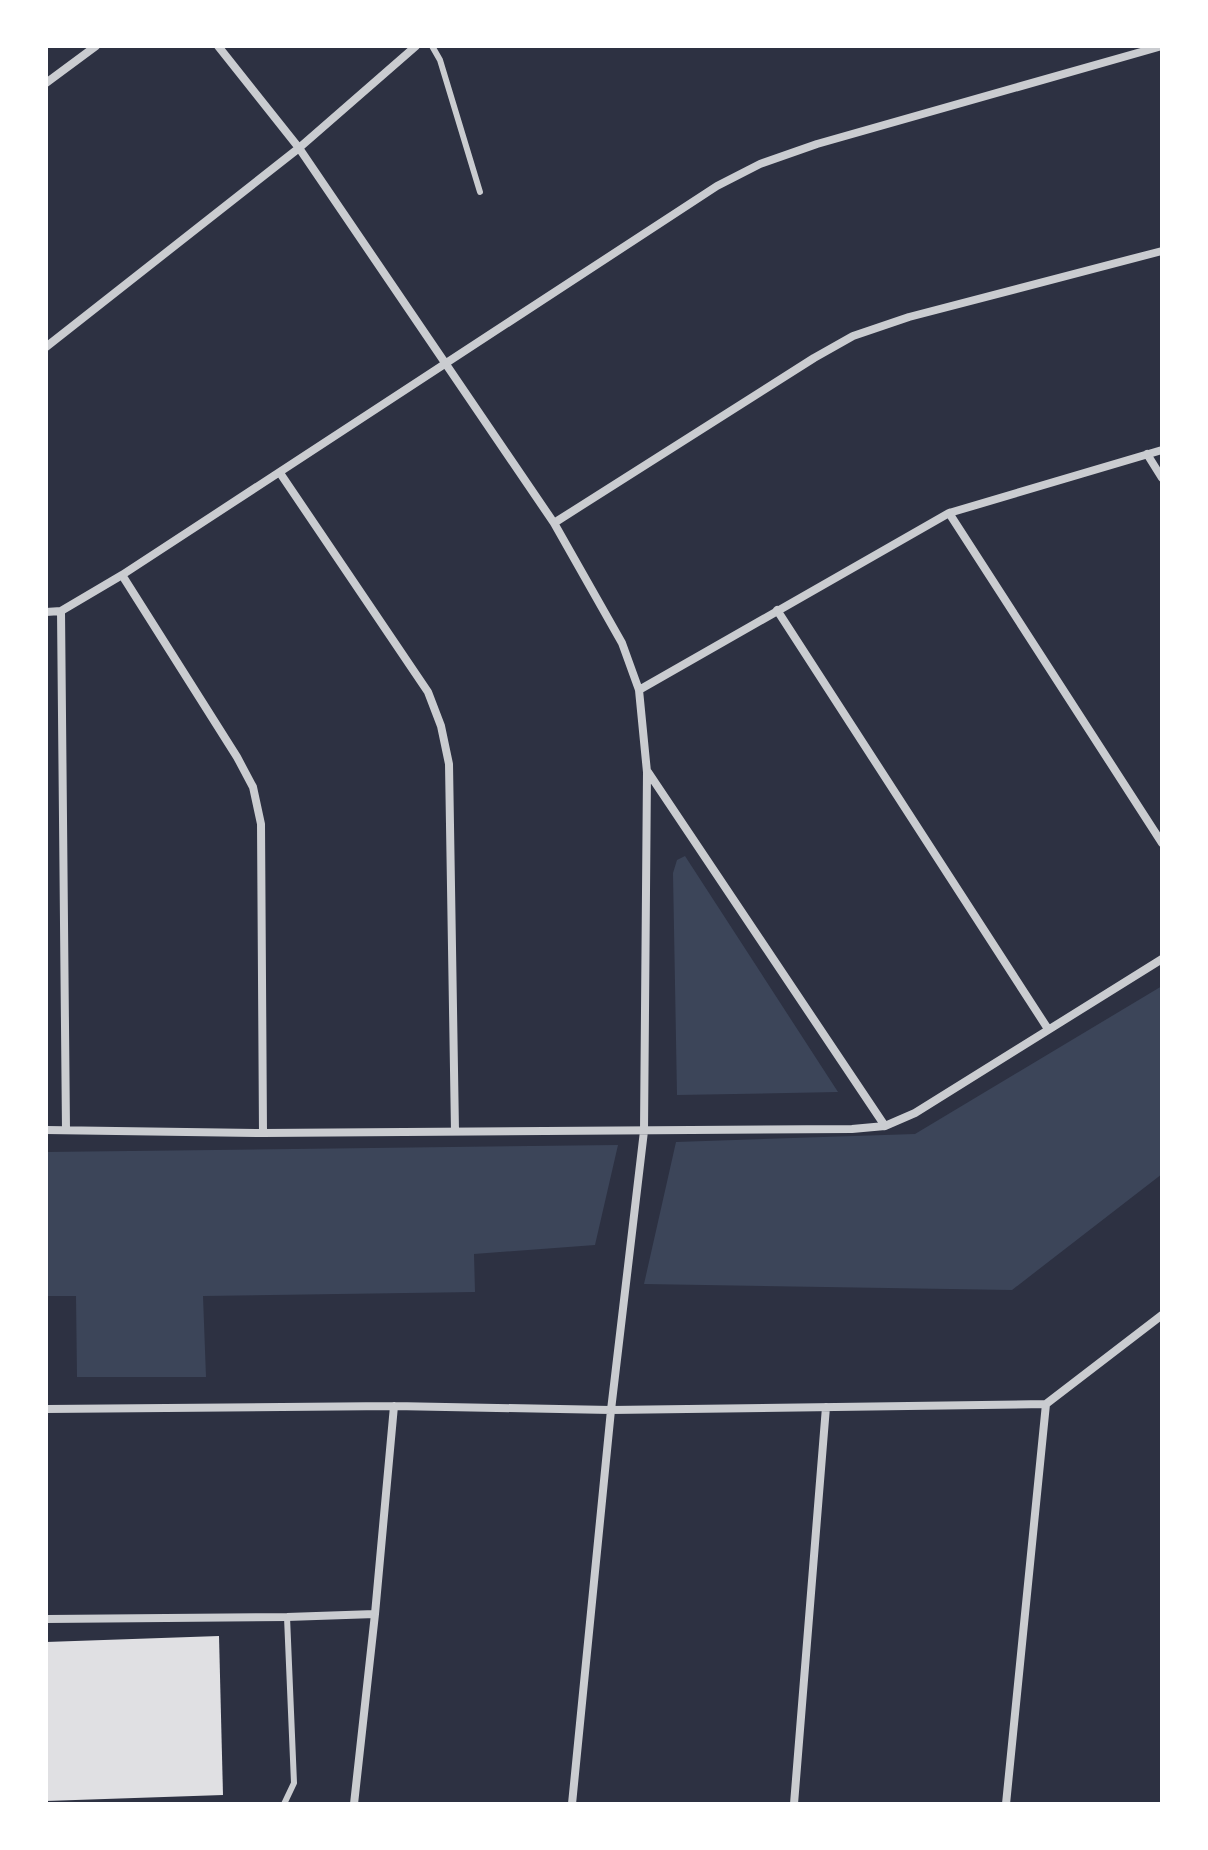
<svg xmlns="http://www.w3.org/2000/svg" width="1208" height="1850" font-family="Manrope,sans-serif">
<rect width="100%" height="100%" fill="#2d3142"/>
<path fill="#3c4559" d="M685,856L838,1092L677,1095L673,873L677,860Z
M1162,986V1174L1012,1290L644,1284L676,1142L915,1134Z
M618,1145L595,1245L474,1254L475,1292L203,1296L206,1377H77L76,1296H46V1152Z"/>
<path fill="#e0e0e3" d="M219,1636L223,1795L46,1801V1642Z"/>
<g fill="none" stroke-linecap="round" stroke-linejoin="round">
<path stroke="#caccd0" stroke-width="6" d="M432,46L440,60L480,192
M284,1804L294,1783L287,1617"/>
<path stroke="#caccd0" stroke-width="8" d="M218,46L299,148L554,523L622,643L639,690L647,772L644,1131L611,1410L572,1804
M46,83L96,46
M46,347L299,148L416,46
M1147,454L1162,478
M280,473L428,692L441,726L449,764L455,1131
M949,513L1162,843
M554,523L814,358L853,336L909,317L1162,251
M122,575L237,757L253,787L261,824L263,1133
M777,610L1048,1029
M61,611L66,1130
M46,612L61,611L122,575L717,186L760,164L817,144L1162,46
M639,690L949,513L1162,450
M648,772L885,1126
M46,1130L263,1133L852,1129L885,1126L915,1113L1162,959
M46,1409L394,1406L611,1410L1046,1404L1162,1315
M46,1619L287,1617L375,1614
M354,1804L375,1614L394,1406
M794,1804L826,1407
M1006,1804L1046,1404"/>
</g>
<rect width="1208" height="1850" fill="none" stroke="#ffffff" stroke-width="96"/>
</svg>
